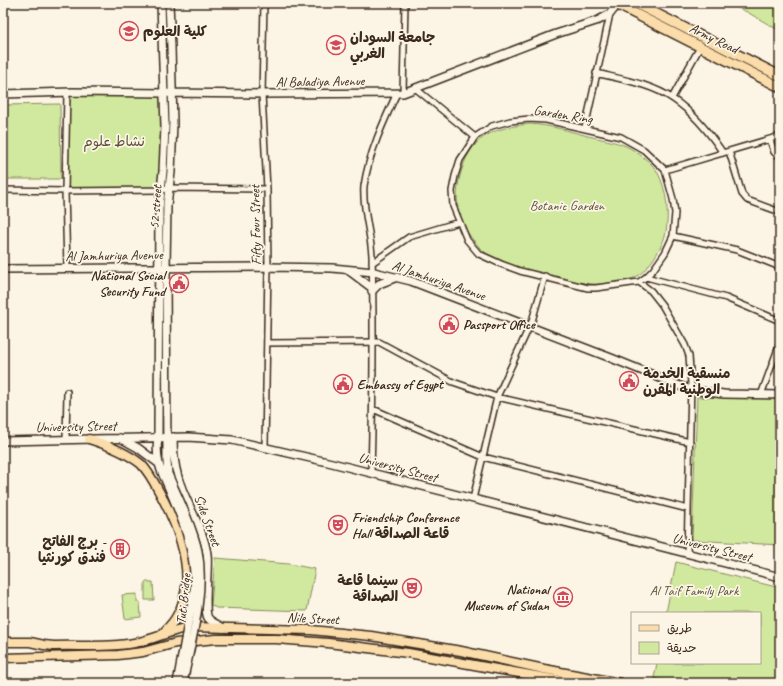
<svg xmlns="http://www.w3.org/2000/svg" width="783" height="686" font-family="Caveat,'Playpen Sans Arabic',sans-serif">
<rect width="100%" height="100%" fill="#fcf5e5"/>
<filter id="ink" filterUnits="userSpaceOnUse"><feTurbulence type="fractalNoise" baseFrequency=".025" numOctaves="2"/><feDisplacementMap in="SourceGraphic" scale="8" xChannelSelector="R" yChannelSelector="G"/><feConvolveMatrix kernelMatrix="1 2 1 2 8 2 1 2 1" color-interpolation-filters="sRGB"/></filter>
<g filter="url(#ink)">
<path fill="#d1e99e" stroke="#868a5e" d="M727,3H780V31L747,12Z
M70,94L162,97L159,188L67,189Z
M60,104L61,179H3V105Z
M529,124C550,125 569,131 588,136C600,139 615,141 626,146C636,151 653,163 658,173C667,191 669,213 666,232C663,247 648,271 634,278C630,279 626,280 622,281C594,288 575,282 548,275C528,270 499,264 483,251C480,249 478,245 475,242C456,221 453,196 462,169C473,134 496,128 529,124Z
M697,397L780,398V545L692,540Z
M215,558L289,564L315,569L307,611L216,608L211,605Z
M676,562L780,588V683H676L654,678L657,663H760V613H666Z
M145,582H153L154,600H145Z
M137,594V602H140L141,617L125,619L122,595Z"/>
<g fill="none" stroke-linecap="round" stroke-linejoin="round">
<defs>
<path id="street" d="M264,3L262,94L267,189L268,267L265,447
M596,73C620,79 652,84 673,99C694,113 709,132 723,153
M415,88L475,137
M403,93L405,3
M672,98L700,47
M529,119L546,120L621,137L644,150L665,170L673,199L675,213L673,236L665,253L653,270L646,277L639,282L596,288H588L520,271L501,264L479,254L467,240L453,206L452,191L455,176L460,160L475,137L492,126L510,121Z
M585,128L610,14
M770,140L774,152L780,157
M729,151L742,194L747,200L780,212
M665,170L780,136
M3,190L65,191L161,190L169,188L267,189
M673,236L737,250L780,267
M372,263L409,237L459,222
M67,268L65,191L67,93
M646,277L726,298L780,321
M639,282L651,291L662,305L685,345L689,356L691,384L687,554
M268,343L379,342L453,382L497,397L690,442
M761,395L780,343
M373,409L483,457L688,509
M66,439L67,392
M371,473C373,401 374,328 372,256C371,233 362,209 364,186C369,153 383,123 397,93
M473,499L497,397L532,321L545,276"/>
<path id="secondary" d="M161,3L165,127L163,171L159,209L158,437C156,452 157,464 164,477
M3,94L72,92L262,94L403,93L556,34L599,20L610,14L617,5
M3,269L268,267L332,268L374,272L411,281L611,358L690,390L724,394L780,395
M348,270L372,288
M372,291L379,284L397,277
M173,437C173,451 174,464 178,477C185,503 203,526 207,554C209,567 203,610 208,618C211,622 219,625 223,628
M120,438L138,448L158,463
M3,441L188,437L232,440L332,463L780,577
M168,474L167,461L166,267L167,205L171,172L173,123L171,47L169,3"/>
<path id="primary" d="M89,439C108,445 126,452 141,464C150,473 156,486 162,497C181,533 199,582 175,619C171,625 166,630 161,635
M3,642H30L44,645L54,646C80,645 108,648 134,643C154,640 171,630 190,627L311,630L371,636L461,651L544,669L620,683
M3,658L118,655L143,652L176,643L216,639H276L328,643L408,653L574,683"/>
<path id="highway" d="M614,3L780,87
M635,3L780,76"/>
</defs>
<use href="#street" stroke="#3b2a1e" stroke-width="8"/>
<use href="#secondary" stroke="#3b2a1e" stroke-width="10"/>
<use href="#primary" stroke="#3b2a1e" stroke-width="11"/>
<use href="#highway" stroke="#3b2a1e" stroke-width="12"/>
<use href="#street" stroke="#fcf5e5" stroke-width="5"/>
<use href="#secondary" stroke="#fcf5e5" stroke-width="7"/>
<use href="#primary" stroke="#fbddab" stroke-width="8"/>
<use href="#highway" stroke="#fbddab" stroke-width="9"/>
<defs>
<path id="secondary-bridge" d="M168,474C179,499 192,525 198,551C206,592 191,642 183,683
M164,477C180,513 197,551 194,591L177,683"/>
</defs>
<use href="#secondary-bridge" stroke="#3b2a1e" stroke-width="10" stroke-linecap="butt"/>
<use href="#secondary-bridge" stroke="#fcf5e5" stroke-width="7"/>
</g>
</g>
<defs>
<symbol id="university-ring" viewBox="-11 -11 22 22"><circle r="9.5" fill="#fcf5e5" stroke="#d1495b" stroke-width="1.5"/><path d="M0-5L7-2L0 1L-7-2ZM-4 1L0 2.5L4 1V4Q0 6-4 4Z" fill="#d1495b"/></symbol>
<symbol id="civic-ring" viewBox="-11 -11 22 22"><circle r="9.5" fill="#fcf5e5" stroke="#d1495b" stroke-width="1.5"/><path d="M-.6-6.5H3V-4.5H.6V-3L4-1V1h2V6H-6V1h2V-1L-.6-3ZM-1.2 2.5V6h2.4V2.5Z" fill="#d1495b"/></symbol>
<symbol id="theatre-ring" viewBox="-11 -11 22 22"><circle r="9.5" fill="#fcf5e5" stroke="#d1495b" stroke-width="1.5"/><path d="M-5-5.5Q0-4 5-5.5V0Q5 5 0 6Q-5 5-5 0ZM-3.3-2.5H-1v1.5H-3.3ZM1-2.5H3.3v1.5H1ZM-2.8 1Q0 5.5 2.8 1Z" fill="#d1495b"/></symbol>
<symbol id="building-ring" viewBox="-11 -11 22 22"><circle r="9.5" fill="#fcf5e5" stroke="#d1495b" stroke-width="1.5"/><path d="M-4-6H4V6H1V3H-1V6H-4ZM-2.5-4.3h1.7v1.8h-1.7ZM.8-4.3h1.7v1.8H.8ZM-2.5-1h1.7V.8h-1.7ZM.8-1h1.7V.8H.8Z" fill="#d1495b"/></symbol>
<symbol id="museum-ring" viewBox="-11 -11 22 22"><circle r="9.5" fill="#fcf5e5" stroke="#d1495b" stroke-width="1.5"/><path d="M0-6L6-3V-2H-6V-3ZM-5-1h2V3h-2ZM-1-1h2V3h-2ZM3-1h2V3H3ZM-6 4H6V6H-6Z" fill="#d1495b"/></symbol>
</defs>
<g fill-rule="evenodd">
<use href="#university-ring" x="118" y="20" width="22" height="22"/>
<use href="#university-ring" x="325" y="34" width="22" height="22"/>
<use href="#civic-ring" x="168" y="272" width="22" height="22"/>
<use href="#civic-ring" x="438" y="313" width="22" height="22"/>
<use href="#civic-ring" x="618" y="370" width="22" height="22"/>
<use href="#civic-ring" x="332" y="373" width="22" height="22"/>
<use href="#theatre-ring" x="327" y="514" width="22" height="22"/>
<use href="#building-ring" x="109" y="538" width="22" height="22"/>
<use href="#theatre-ring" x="401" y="577" width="22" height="22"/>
<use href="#museum-ring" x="552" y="586" width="22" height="22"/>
</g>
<g text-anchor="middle" stroke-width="3.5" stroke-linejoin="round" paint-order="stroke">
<g font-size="14" font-weight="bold" fill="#3b2a1e" stroke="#fcf5e5" text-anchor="start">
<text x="143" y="36">كلية العلوم</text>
<text x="350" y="42">جامعة السودان<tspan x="350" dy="16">الغربي</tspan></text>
<text x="165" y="280" text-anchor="end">National Social<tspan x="165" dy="16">Security Fund</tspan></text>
<text x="463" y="329">Passport Office</text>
<text x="643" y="378">منسقية الخدمة<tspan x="643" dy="16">الوطنية المقرن</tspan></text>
<text x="357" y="389">Embassy of Egypt</text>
<text x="352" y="522">Friendship Conference<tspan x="352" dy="16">Hall قاعة الصداقة</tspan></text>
<text x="106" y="546" text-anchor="end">برج الفاتح -<tspan x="106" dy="16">فندق كورنثيا</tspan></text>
<text x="398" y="585" text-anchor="end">سينما قاعة<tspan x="398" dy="16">الصداقة</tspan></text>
<text x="549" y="594" text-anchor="end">National<tspan x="549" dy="16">Museum of Sudan</tspan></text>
</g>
<g font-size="14" fill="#3b2a1e" stroke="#fcf5e5">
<text transform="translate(714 38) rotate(26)" y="5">Army Road</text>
<text transform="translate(320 81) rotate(-1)" y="5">Al Baladiya Avenue</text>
<text transform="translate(563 114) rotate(9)" y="5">Garden Ring</text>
<text transform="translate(155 207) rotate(-86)" y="5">52 street</text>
<text transform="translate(255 225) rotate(-91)" y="5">Fifty Four Street</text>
<text transform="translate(114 255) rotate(-1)" y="5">Al Jamhuriya Avenue</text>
<text transform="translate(439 280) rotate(19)" y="5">Al Jamhuriya Avenue</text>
<text transform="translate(76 426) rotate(-1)" y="5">University Street</text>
<text transform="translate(398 467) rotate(15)" y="5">University Street</text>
<text transform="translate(208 520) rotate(70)" y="5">Side Street</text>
<text transform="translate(712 547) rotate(14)" y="5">University Street</text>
<text transform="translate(183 599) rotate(-84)" y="5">Tuti Bridge</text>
<text transform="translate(313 618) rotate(3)" y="5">Nile Street</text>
</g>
<g font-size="14" fill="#595038" stroke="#fcf5e5">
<text x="114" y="146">نشاط علوم</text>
<text x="567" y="210">Botanic Garden</text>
<text x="694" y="595">Al Taif Family Park</text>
</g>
</g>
<rect width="783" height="686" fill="none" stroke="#fcf5e5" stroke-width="16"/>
<rect x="8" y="8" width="767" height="670" fill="none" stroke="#3b2a1e" stroke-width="1.5" filter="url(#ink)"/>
<rect x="631" y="612" width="130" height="52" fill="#fcf5e5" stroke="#afa495"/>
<rect x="639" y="625" width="20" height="6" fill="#fbddab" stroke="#afa495"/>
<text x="667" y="632" font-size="12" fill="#3b2a1e">طريق</text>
<rect x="639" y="642" width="20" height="12" fill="#d1e99e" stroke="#afa495"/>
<text x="667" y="652" font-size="12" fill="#3b2a1e">حديقة</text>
</svg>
